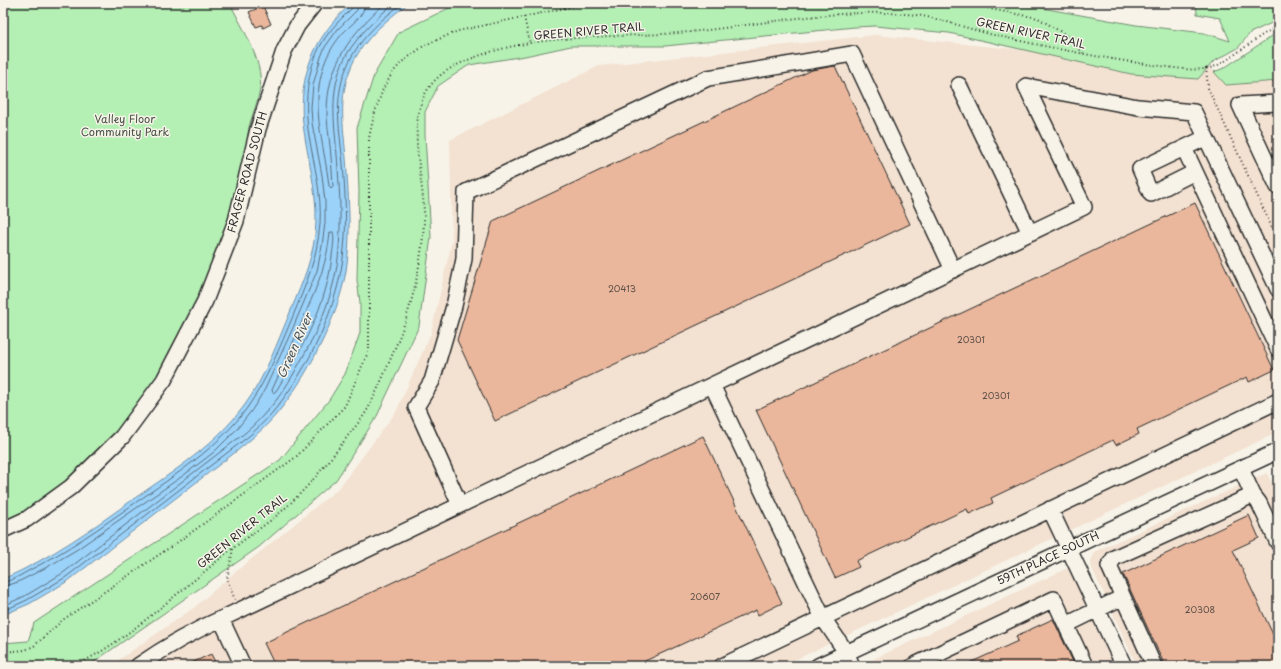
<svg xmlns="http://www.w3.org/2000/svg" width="1281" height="669" font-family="'Playpen Sans',sans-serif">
<rect width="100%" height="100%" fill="#f7f3e8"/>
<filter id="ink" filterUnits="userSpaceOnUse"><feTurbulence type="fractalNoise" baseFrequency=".025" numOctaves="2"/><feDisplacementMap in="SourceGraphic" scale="8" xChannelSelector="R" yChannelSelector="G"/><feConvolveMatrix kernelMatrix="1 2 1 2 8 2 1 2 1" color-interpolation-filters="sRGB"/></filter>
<g filter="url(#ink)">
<path fill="#f3e1d1" d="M875,35L1212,69L1226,85L1278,81V432L782,666H110L195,607L227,579L339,488L396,412L431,333L452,241L450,140L599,66Z
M1267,473L1278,497V666H1137L1090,564L1094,552Z
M1068,568L1114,666H859Z"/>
<path fill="#b4efb4" stroke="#708d70" d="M3,3H230C242,28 267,66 259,94C255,113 245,128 248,148L222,252L156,382L107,444L50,498L24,513L3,522Z
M473,3H1014L1136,25L1204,33L1230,41L1220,18L1197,14L1196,3H1278V20L1250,33L1238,48L1213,62L1198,79L1131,74L949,33L875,26L855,27L665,46H571L525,56L469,65L438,86L425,112V135L431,237L419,326L377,416L336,480L259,547L88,666H28L3,664V643L28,641L34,623L280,460L329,400L345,374L360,333V302L357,280L359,192L357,128L374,75L399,32L449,8Z
M1278,32V81L1226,85L1214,72L1224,68Z"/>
<path fill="#9bd2fa" stroke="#6e8fa7" d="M352,3H409C386,20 360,42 350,70C336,104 346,139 347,174C349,206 351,239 346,271C338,318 306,380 275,416C264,429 250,440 237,451L68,581L29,604L3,615V579C51,558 93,528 135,498C174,471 215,445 244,406C265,378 277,343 291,310C303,281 315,254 316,222C317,189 307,157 303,124C298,75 315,35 352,3Z"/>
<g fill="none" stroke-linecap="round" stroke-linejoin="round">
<path stroke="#586e7e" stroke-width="1" d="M365,3C365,16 350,25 342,34C336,41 331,49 327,57C308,102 324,141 329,186L331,188L333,186C332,170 331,153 329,137C328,129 327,121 327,113C327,64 351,34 385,3
M333,232C335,238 333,248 332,256C327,305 302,349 276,391L273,393L272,390C284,364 295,338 306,312C318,284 327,263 330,233Z
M3,582C12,581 21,575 30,570C67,551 101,527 135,503C175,475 218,448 247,408C267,380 280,347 293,316C306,284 317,259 320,224C322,194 314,165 309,136C304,106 306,70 322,43C330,29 342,18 353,7L354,3
M3,587L18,582L49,566L76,550L184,475L214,452L237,429L252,410L265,389L292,330L317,271L322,246L325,223V202L322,175L312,123L311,107L313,85L321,57L325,47L338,29L357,10L359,3
M3,606L25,596L63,573L245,433C253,426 260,419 267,411C280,397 290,381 299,364C320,327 336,290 339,248C341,222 340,195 338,169C336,129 326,91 347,54C359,34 377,18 394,3
M3,611L27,600L66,577L249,436C257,429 265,421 272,413C309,369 339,306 344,249C347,221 345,192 343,164C340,132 333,100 346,69C356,42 380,20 403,3"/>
</g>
<path fill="#eab79c" stroke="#2b2b2b" d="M263,6L271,24L263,28L262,25L256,27L249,12Z
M835,66L910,224L495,421L457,340L493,221L812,70Z
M1195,203L1274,370L1249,382L1247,377L1137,429L1139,434L1116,445L1113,440L991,498L993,503L969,514L967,509L856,561L859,567L835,578L756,410Z
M703,436L782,603L758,615L756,610L645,661L648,666H275L264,643Z
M1249,515L1259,538L1233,550L1278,645V666H1165L1123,574Z
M1053,619L1075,666H963L1018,641L1016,636Z
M211,654L217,666H185Z"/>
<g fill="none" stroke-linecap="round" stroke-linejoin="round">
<defs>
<path id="minor" d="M959,85L1030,233
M1278,103L1240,105L1278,187
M1184,148L1278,349
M1195,172L1151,194L1140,169L1205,138
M712,385L1084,207L1026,86L1138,107L1194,112L1278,289
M1241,469L1253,495L1259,503L1278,543
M460,505L416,407L432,381L454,306L464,259L466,192L708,78L852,54L953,270
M1050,509L1124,666
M3,530L27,519L71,487L122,437L164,380L205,301L236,221L258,129L284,51L297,26L315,3
M1066,625L1123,597
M138,666C164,648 191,632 221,619
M243,666L221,619L712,385L823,618L846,652L852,666
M722,666L1278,401
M818,666L1278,451
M913,666L1054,599L1085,666
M1154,666L1109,566L1114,558L1253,495"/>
</defs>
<use href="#minor" stroke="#2b2b2b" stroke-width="18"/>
<path stroke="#2b2b2b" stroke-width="2" stroke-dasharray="1 3" stroke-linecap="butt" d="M977,3L990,9L1038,18L1066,35L1083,53
M524,17L530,44
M1206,68L1208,88L1278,241
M233,549L227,579L235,600
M3,652L25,650L34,646L64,619L178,542L296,457L345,406L369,350V138L374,115L383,89L393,72L402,62L425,45L458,31L588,3
M74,666C116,647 156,611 192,582C207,570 221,557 236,546C249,536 262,527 275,517C304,493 328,463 350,433C357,425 364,416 369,407C380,385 392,356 401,333C414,298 422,259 424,222C426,170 393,99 453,67C526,29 620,40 699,31C771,23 843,7 916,15C943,19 968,29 994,35C1047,47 1100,58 1153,65C1171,67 1191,72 1209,68C1223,65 1233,55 1244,48C1255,40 1266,32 1278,26"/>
<use href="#minor" stroke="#f7f3e8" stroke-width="15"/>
</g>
</g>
<g text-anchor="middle" stroke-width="3" stroke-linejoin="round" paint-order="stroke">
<g font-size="9" fill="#5b4e47">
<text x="622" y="292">20413</text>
<text x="971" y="343">20301</text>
<text x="996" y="399">20301</text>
<text x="705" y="600">20607</text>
<text x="1200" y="613">20308</text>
</g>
<g font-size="11" fill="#2b2b2b" stroke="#f7f3e8">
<text transform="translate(589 31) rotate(-5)" y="4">GREEN RIVER TRAIL</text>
<text transform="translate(1031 33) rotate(12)" y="4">GREEN RIVER TRAIL</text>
<text transform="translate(247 172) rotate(-75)" y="4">FRAGER ROAD SOUTH</text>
<text transform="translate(242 531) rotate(-39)" y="4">GREEN RIVER TRAIL</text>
<text transform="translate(1048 558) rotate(-25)" y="4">59TH PLACE SOUTH</text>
</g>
<g font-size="11" fill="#465246" stroke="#f7f3e8">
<text x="125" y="123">Valley Floor<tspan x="125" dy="13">Community Park</tspan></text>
</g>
<g font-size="12" font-style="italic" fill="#47555f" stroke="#f7f3e8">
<text transform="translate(295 346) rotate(-66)" y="4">Green River</text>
</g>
</g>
<rect width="1281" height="669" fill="none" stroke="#f7f3e8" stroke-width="16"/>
<rect x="8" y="8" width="1265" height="653" fill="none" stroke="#2b2b2b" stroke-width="1.5" filter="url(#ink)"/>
</svg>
